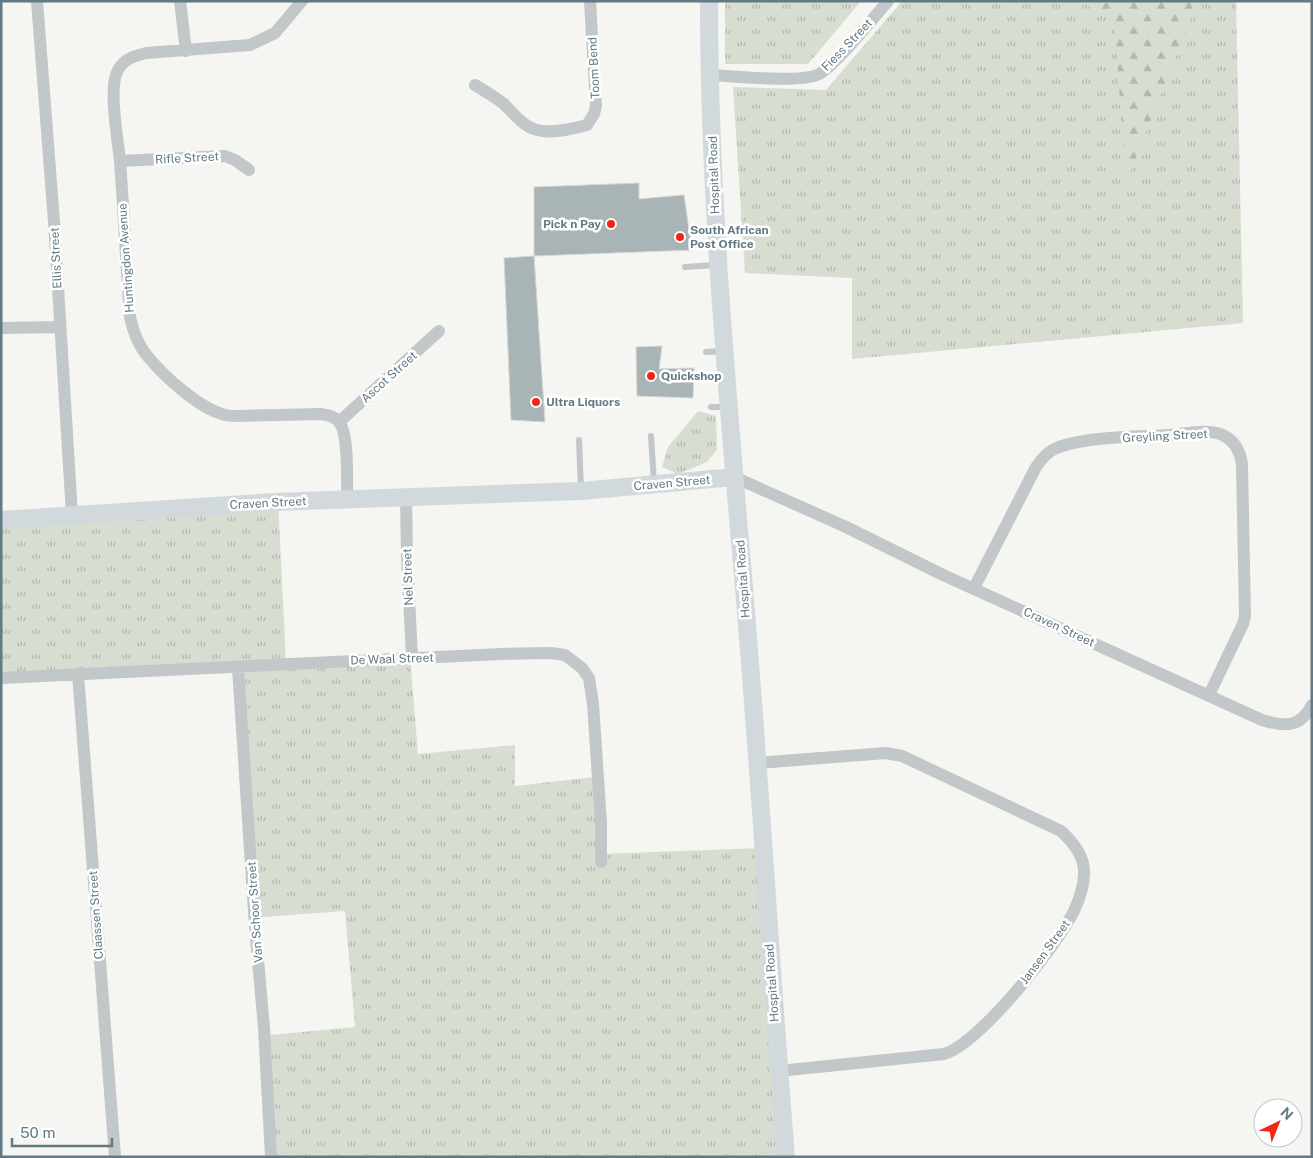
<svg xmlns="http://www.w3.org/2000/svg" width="1313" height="1158" font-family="'Public Sans',sans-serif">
<defs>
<pattern id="grass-tufts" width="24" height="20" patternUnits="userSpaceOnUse" patternTransform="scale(1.25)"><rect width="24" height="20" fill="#d7ddd1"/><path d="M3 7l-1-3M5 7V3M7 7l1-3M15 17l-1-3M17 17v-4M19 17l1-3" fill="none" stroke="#b2b8af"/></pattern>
<pattern id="forest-firs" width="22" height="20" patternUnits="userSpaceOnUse" patternTransform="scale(1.25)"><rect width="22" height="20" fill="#d7ddd1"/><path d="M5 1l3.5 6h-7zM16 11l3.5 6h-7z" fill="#b2b8af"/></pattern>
</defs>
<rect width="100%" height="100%" fill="#f5f5f1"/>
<path fill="url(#grass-tufts)" d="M725,1H861L808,64H725Z
M902,1H1236L1243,323L852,359V278L745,273L733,87L826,90Z
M698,411L716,416L717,450L707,462L678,474L662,467L668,447Z
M278,500L286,662L410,656L418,754L515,745V786L594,777L602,854L762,848L785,1157H267L259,1036L355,1027L345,911L252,918L235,665L1,676V514Z"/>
<path fill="url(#forest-firs)" d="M1077,1H1198L1126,183L1114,17Z"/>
<path fill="#a8b4b6" stroke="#d6d6d4" d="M639,183V199L684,195L692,250L534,256V187Z
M534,256L545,422L511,420L504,258Z
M662,346L659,369L694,368L693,398L637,396L636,347Z"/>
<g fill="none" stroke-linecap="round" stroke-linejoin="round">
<path stroke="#c2c7c9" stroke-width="6" d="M685,267L716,265
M706,352L723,351
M711,407H727
M651,436L654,482
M579,440L581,489"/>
<path stroke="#c2c7c9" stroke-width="12" d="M37,1L54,222L72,515
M180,1L186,51
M302,1L275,33L250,45L146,53C134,56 124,59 118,70C108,87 118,140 120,161C124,213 126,265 130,317C133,331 139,347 149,358C165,377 198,407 222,414C226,416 232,416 237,416L321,414C328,415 334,416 339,422C349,433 347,483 347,499
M710,75C734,76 797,83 817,75C833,69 874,17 888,1
M475,85C485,91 495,97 504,104C513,113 524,127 537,130C552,134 572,129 587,125L594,114L596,106L590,1
M120,161L225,156L235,160L249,170
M1,328L59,327
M339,422L439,331
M734,477L844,526L941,574L1262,720C1285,727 1300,728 1312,705
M406,497L407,557L412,658
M974,588L1036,467C1042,458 1049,450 1059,447C1090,436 1137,437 1170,435C1186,434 1206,429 1220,434C1234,439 1240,451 1242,464L1245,616L1243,624L1209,695
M238,668L255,926L264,1028L271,1157
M78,674L115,1157
M1,678L501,654L551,653L565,655L582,668L589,678L593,704L601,823V862
M757,763L886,753L902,756L1061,831C1073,842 1085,857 1084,874C1084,886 1079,900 1074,911C1057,946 980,1043 944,1054L779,1071"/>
<path stroke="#d2d9dc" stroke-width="18" d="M709,1C709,178 724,354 739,530C758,739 769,948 786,1157
M1,520L274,502L581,491L734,477"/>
</g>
<g fill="#f12615" stroke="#fff" stroke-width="2">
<circle cx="611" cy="224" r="5"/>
<circle cx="680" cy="237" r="5"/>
<circle cx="651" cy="376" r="5"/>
<circle cx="536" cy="402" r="5"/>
</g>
<g text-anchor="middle" stroke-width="5" stroke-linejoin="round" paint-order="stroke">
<g font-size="12" fill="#617a84" stroke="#fff">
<text transform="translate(847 45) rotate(-46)" y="4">Fiess Street</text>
<text transform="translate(594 68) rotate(-93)" y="4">Toom Bend</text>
<text transform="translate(187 158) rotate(-3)" y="4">Rifle Street</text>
<text transform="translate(714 175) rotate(-92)" y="4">Hospital Road</text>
<text transform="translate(56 258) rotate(-93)" y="4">Ellis Street</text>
<text transform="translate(126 258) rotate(-94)" y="4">Huntingdon Avenue</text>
<text transform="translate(389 377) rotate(-42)" y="4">Ascot Street</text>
<text transform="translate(1165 436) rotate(-3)" y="4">Greyling Street</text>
<text transform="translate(672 483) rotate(-5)" y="4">Craven Street</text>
<text transform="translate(268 503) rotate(-3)" y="4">Craven Street</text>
<text transform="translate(408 577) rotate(-92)" y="4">Nel Street</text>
<text transform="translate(743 579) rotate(-94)" y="4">Hospital Road</text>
<text transform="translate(1059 627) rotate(25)" y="4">Craven Street</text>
<text transform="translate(392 659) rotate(-2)" y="4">De Waal Street</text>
<text transform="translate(255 912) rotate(-94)" y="4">Van Schoor Street</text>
<text transform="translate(96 915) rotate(-94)" y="4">Claassen Street</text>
<text transform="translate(1045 952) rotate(-54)" y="4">Jansen Street</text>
<text transform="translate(772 983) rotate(-94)" y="4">Hospital Road</text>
</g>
<g font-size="12" font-weight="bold" fill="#617a84" stroke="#fff" text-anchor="start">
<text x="601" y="228" text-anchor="end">Pick n Pay</text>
<text x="690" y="234">South African<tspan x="690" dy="14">Post Office</tspan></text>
<text x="661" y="380">Quickshop</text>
<text x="546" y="406">Ultra Liquors</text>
</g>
</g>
<rect width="1313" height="1158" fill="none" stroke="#617a84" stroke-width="5"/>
<g transform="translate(1278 1123) rotate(43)"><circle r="24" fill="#ffffff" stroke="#c0cace"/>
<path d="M0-4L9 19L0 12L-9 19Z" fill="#f12615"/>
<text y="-8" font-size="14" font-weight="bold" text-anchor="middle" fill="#617a84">N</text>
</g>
<path d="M12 1138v8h100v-8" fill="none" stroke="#617a84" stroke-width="2.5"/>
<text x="20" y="1138" font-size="15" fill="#617a84" stroke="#ffffff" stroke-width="4" paint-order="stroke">50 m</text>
</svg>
